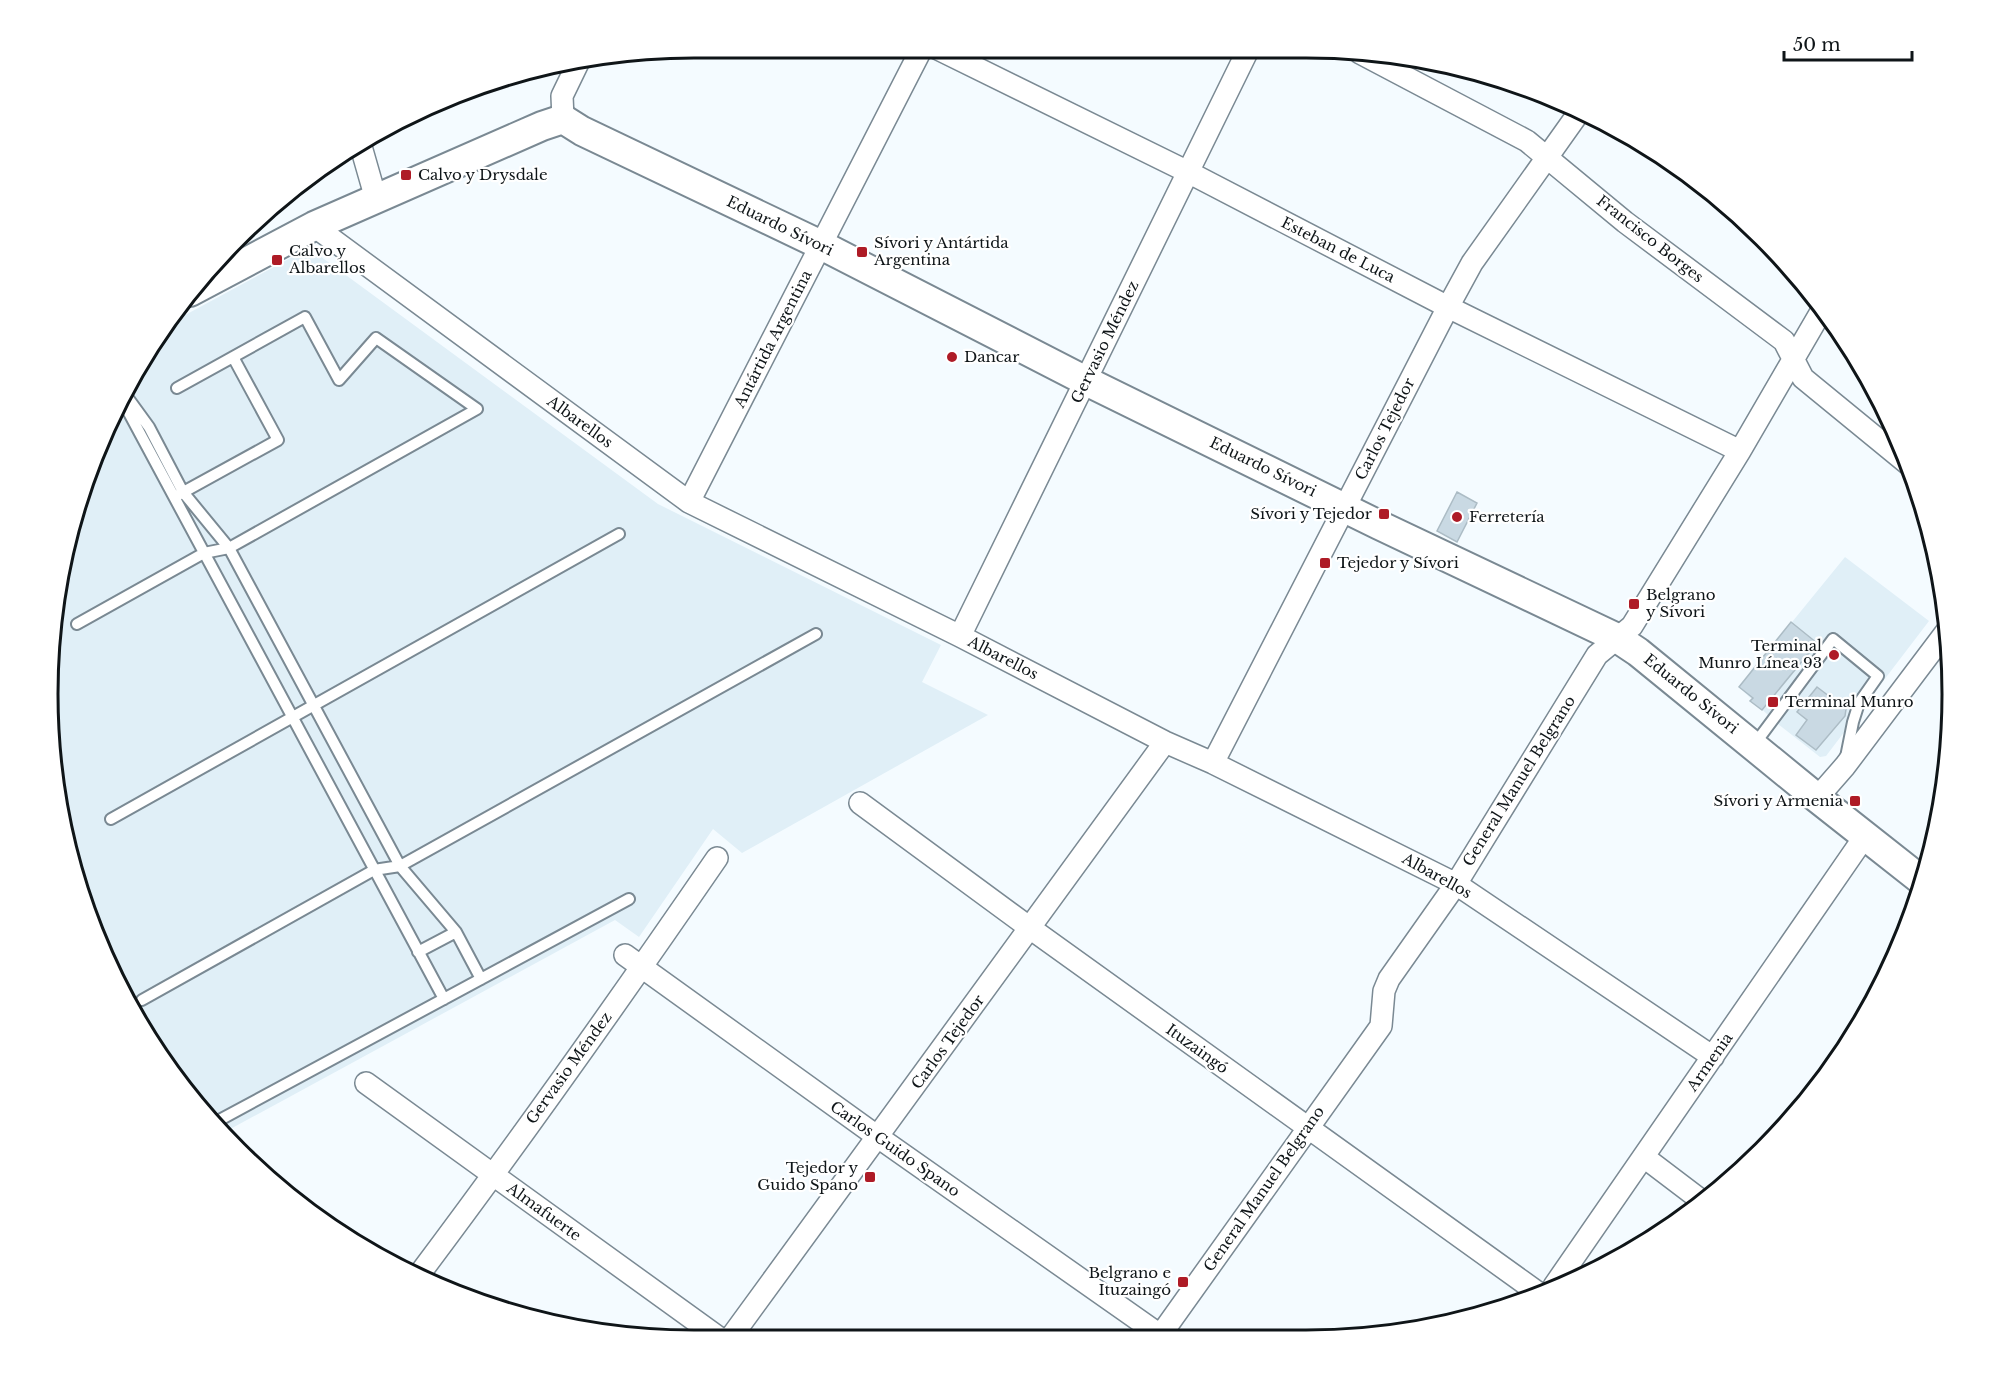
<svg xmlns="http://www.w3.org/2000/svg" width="2000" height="1388" font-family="'Libre Baskerville',serif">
<rect width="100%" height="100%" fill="#f4fbff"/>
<path fill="#e0eff7" d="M309,248L658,504L941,645L922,682L988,715L742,853L713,829L639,937L615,920L223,1133L157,1053L115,980L96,924L53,750L48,694L53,610L97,446L157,335L163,327Z
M1845,557L1929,621L1826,756L1820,757L1773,720L1739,687Z"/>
<path fill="#c9d9e3" stroke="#acbcc5" stroke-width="1.5" d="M1457,492L1477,503L1457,542L1437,531Z
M1791,622L1817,643L1762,710L1750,701L1753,698L1739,687Z
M1817,687L1846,709L1845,716L1816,750L1796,735L1807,720L1797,712Z"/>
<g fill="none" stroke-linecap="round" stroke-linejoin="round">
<defs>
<path id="lane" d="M125,394L149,427L183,492L229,548L400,866L456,932L481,979
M122,400L444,999
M178,495L278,440L233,357
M77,624L204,553L229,548L477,409L376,338L339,380L305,317L177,388
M1754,745L1833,639L1878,676L1859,703L1853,722L1846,757
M111,819L619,534
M418,952L456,932
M142,1000L374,870L400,866L816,634
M214,1123L629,899"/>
<path id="street" d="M936,48L1188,172L1448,307L1740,451
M1360,53L1527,141L1625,222L1784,341L1803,378L1908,464
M563,119L562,96L578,63
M360,143L376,199
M314,226L689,502L960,636L1165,742L1213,763L1456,884L1713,1057
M689,502L922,48
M960,636L1249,48
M1213,763L1448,307L1472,263L1580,111
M1817,798L1845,766L1946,632
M860,803L1030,928L1537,1292
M625,955L878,1137L1167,1340
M366,1083L722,1340
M1644,1157L1702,1201
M418,1276C521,1139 620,999 717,858
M1554,1286L1865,836
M729,1340L1165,742
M1157,1340L1381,1026L1384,991L1389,979L1456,884L1597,655L1632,626L1740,451L1822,310"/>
<path id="secondary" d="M190,292L314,226L542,126L563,119L582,131L821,245L1086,381L1379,525L1617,638L1638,652L1817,798L1921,880"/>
</defs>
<use href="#lane" stroke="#7a8993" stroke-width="14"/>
<use href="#street" stroke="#7a8993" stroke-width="24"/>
<use href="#secondary" stroke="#7a8993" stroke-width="32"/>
<use href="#lane" stroke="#fff" stroke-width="10"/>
<use href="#street" stroke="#fff" stroke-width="21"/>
<use href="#secondary" stroke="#fff" stroke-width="28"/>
</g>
<g fill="#ae1b26" stroke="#fff" stroke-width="2">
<rect x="400" y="169" width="12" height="12" rx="3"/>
<rect x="856" y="246" width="12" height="12" rx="3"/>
<rect x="271" y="254" width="12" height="12" rx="3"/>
<circle cx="952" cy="357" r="6"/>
<rect x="1378" y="508" width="12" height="12" rx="3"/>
<circle cx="1457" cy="517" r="6"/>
<rect x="1319" y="557" width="12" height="12" rx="3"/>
<rect x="1628" y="598" width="12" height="12" rx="3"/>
<circle cx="1834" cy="655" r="6"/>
<rect x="1767" y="696" width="12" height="12" rx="3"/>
<rect x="1849" y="795" width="12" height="12" rx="3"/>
<rect x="864" y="1171" width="12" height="12" rx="3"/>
<rect x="1177" y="1276" width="12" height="12" rx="3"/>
</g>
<g text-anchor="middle" stroke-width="4.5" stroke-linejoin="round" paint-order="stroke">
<g font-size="15" fill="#0f1518" stroke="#fff" text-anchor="start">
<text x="418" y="180">Calvo y Drysdale</text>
<text x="874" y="248">Sívori y Antártida<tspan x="874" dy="17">Argentina</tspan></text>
<text x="289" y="256">Calvo y<tspan x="289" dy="17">Albarellos</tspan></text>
<text x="964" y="362">Dancar</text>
<text x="1372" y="519" text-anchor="end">Sívori y Tejedor</text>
<text x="1469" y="522">Ferretería</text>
<text x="1337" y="568">Tejedor y Sívori</text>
<text x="1646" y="600">Belgrano<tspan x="1646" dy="17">y Sívori</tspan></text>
<text x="1822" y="651" text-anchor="end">Terminal<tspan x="1822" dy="17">Munro Línea 93</tspan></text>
<text x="1785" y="707">Terminal Munro</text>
<text x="1843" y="806" text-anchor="end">Sívori y Armenia</text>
<text x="858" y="1173" text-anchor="end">Tejedor y<tspan x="858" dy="17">Guido Spano</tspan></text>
<text x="1171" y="1278" text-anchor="end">Belgrano e<tspan x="1171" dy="17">Ituzaingó</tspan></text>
</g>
<g font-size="15" fill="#0f1518" stroke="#fff">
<text transform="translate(780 226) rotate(26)" y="5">Eduardo Sívori</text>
<text transform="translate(1650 239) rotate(38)" y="5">Francisco Borges</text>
<text transform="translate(1338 250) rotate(27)" y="5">Esteban de Luca</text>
<text transform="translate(773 339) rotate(-63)" y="5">Antártida Argentina</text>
<text transform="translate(1105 342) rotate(-64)" y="5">Gervasio Méndez</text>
<text transform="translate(580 422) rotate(36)" y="5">Albarellos</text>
<text transform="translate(1385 429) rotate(-63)" y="5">Carlos Tejedor</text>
<text transform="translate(1263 467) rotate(26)" y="5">Eduardo Sívori</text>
<text transform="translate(1003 658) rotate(27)" y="5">Albarellos</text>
<text transform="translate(1691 694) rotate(39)" y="5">Eduardo Sívori</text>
<text transform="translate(1519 781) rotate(-58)" y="5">General Manuel Belgrano</text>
<text transform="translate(1437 876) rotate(29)" y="5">Albarellos</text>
<text transform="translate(948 1042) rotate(-54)" y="5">Carlos Tejedor</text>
<text transform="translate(1197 1049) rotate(36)" y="5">Ituzaingó</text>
<text transform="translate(1710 1062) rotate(-55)" y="5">Armenia</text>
<text transform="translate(569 1068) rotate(-54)" y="5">Gervasio Méndez</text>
<text transform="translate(895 1149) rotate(35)" y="5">Carlos Guido Spano</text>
<text transform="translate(1264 1189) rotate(-55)" y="5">General Manuel Belgrano</text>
<text transform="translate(544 1212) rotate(36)" y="5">Almafuerte</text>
</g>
</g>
<path d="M0 0H2000V1388H0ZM694 58H1306A636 636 0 0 1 1942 694V694A636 636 0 0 1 1306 1330H694A636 636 0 0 1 58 694V694A636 636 0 0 1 694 58Z" fill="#fff" fill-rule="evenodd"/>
<path fill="none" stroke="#0f1518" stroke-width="3" d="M694 58H1306A636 636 0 0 1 1942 694V694A636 636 0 0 1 1306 1330H694A636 636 0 0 1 58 694V694A636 636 0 0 1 694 58Z"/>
<path d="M1784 51v9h128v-9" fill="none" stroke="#0f1518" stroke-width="3"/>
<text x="1793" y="51" font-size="18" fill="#0f1518" stroke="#ffffff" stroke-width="4.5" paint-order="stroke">50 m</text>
</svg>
